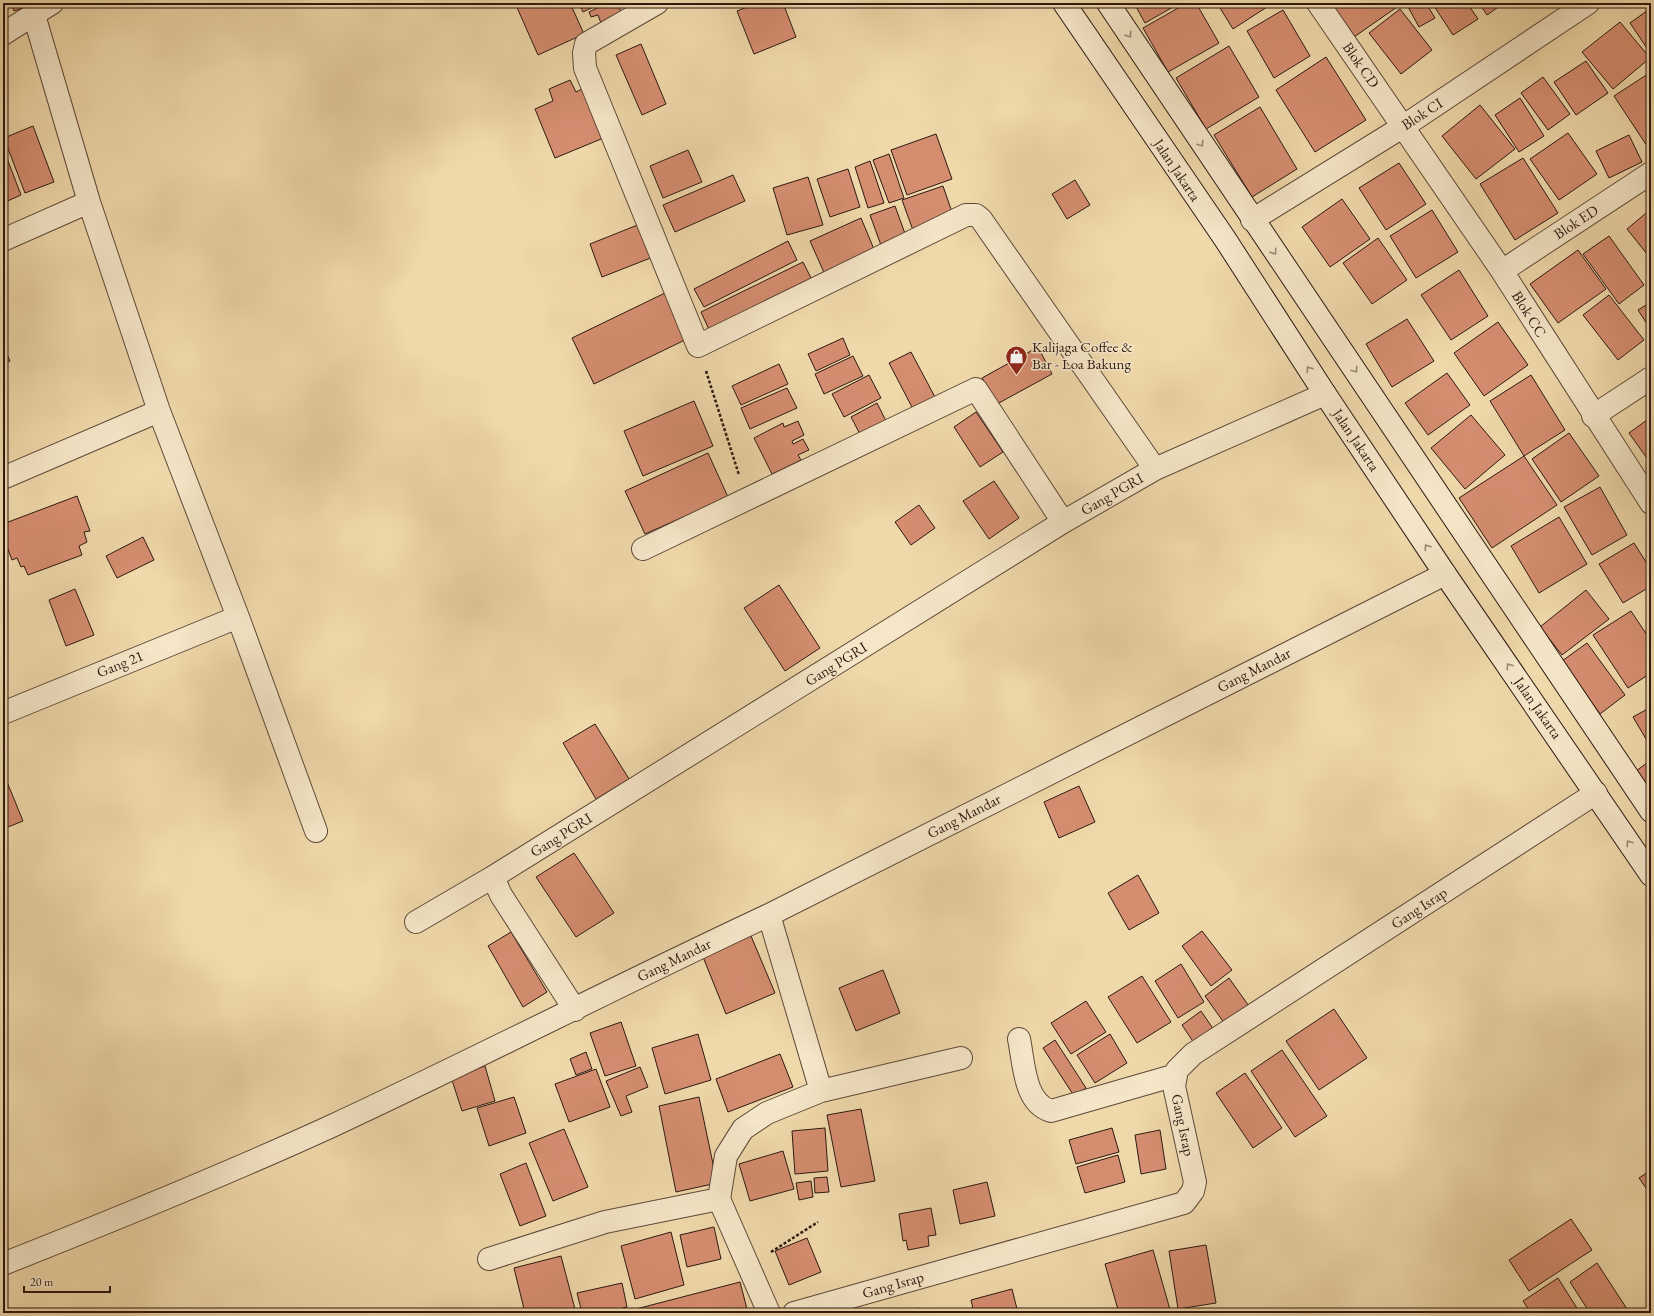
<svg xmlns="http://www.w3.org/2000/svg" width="1654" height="1316" font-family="'EB Garamond',serif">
<rect width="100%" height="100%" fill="#efd8aa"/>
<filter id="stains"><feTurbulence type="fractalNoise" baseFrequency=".005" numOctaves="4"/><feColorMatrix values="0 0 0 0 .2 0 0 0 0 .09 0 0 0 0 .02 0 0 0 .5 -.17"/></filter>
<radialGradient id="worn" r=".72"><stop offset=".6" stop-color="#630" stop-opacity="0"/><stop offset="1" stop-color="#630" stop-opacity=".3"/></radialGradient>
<path fill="#d58d70" stroke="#2d1912" d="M11,3H37L14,11Z
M515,3H570L584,34L538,55Z
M579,3H602L583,12Z
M607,3H617L622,14L601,23L598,15L591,17L589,12Z
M757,3H783L796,37L754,54L737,11Z
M1134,3H1180L1145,23Z
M1187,3H1196L1219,43L1168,72L1143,28Z
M1217,3H1269L1270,5L1233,29Z
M1330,3H1394L1397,7L1354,37Z
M1406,3H1426L1435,18L1419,27Z
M1432,3H1467L1478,19L1453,35Z
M1479,3H1504L1487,15Z
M1651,8V54L1630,23Z
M1400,9L1432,50L1401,74L1369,33Z
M1283,10L1310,56L1274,78L1247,31Z
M1620,22L1650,58L1613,89L1582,52Z
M641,44L666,104L642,115L616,55Z
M1229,46L1259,97L1206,129L1176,78Z
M1326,57L1366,120L1315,152L1276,90Z
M1586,61L1608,93L1576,115L1554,82Z
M1651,72V148L1649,149L1614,96Z
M1543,77L1570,114L1548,130L1521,93Z
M570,80L576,92L586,87L606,137L555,158L535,109L553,101L549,89Z
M1520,98L1544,136L1519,152L1495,115Z
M1480,105L1515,149L1476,179L1442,136Z
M1260,107L1297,169L1252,197L1214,135Z
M33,126L54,182L25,193L4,138Z
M1568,133L1597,174L1559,200L1530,159Z
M936,134L952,179L907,195L891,150Z
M1629,135L1642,162L1609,178L1596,151Z
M3,148L21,195L3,203Z
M688,150L702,182L663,198L650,166Z
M889,154L904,198L889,203L873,160Z
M1523,158L1558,213L1515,240L1480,184Z
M870,161L884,203L868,208L855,167Z
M1399,163L1426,204L1386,230L1359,188Z
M848,169L860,207L830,217L817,179Z
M733,175L745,201L675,232L663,205Z
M808,177L823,225L787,235L773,188Z
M1075,180L1090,205L1067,219L1052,194Z
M943,186L954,218L914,233L902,200Z
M1342,199L1370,239L1330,267L1302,227Z
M895,206L907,239L882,248L870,215Z
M1651,209V259L1627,229Z
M1432,210L1458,252L1416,278L1390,236Z
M861,218L876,254L826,277L810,241Z
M640,224L653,257L602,277L590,244Z
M1609,236L1644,285L1619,304L1583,254Z
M1378,238L1407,280L1372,304L1343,263Z
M788,241L797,260L704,307L694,289Z
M1578,250L1606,289L1558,323L1530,284Z
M803,262L814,284L711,334L701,312Z
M1459,270L1488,316L1451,340L1421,295Z
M665,293L687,339L594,384L572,338Z
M1609,295L1644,340L1618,360L1583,315Z
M1651,302V330L1638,310Z
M1407,319L1434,361L1392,387L1366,344Z
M1498,322L1528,365L1484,396L1454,353Z
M843,338L850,355L816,371L808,354Z
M3,345L10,361L3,364Z
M1038,347L1052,374L997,404L982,378Z
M911,352L936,399L914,411L889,363Z
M853,356L863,376L824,394L815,374Z
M779,364L788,384L741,405L732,386Z
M1447,373L1470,405L1428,435L1405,403Z
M869,375L881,398L844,417L832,394Z
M1531,375L1565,430L1524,456L1490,401Z
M787,388L797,408L750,429L741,408Z
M694,401L713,446L643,476L624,431Z
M877,403L888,425L862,438L851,417Z
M976,412L1003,452L980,467L954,427Z
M1471,415L1505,455L1465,489L1431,448Z
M1651,417V464L1629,433Z
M798,421L804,435L792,441L793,444L803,439L809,450L798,455L801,460L772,474L754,438L783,423L784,427Z
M1569,433L1599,476L1561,502L1532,459Z
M708,453L728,497L645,534L625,491Z
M1524,456L1557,505L1492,548L1459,498Z
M994,481L1019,518L989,539L963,501Z
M1600,487L1627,535L1592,555L1564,507Z
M77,496L90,531L84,532L87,542L79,546L82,555L28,575L24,566L21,567L17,558L12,560L3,536V524Z
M919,505L935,528L911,545L895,522Z
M1559,517L1587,564L1539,593L1511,546Z
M143,537L154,560L117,578L106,556Z
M1634,543L1651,570V586L1623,603L1599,564Z
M779,585L820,648L785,671L744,608Z
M75,589L94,635L66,646L49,600Z
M1586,590L1609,619L1562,655L1540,627Z
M1631,611L1651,641V673L1628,688L1593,635Z
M1587,643L1625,695L1600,714L1562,661Z
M1651,707V743L1649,744L1633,717Z
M595,724L629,779L596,799L563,743Z
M1651,760V790L1636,771Z
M3,772L23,821L3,829Z
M1079,786L1095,822L1059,838L1044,802Z
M574,853L614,913L576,937L536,877Z
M1138,875L1159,913L1129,930L1108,893Z
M1202,931L1232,970L1211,986L1182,946Z
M511,932L547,992L523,1007L488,946Z
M751,936L775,993L726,1014L703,957Z
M1181,964L1204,1002L1178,1018L1155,981Z
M883,970L900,1013L856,1031L839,988Z
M1142,976L1171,1022L1137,1043L1108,997Z
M1229,978L1251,1009L1227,1027L1205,996Z
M1086,1001L1106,1032L1071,1054L1051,1023Z
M1334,1009L1367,1058L1319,1090L1286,1041Z
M1201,1011L1214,1030L1194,1043L1182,1025Z
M621,1022L636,1066L605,1076L590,1033Z
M698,1034L711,1080L665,1094L652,1048Z
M1110,1034L1127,1063L1095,1083L1077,1055Z
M1055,1040L1086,1088L1074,1096L1043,1048Z
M1282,1050L1327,1116L1295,1137L1251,1071Z
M586,1052L592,1069L576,1075L570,1059Z
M780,1054L793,1087L728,1112L716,1079Z
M485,1066L495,1101L462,1111L451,1077Z
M640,1067L648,1087L626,1096L632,1112L621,1116L606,1081Z
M596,1069L610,1107L569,1122L555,1084Z
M1245,1073L1282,1128L1253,1148L1216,1093Z
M514,1097L526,1133L489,1146L477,1108Z
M699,1097L717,1183L676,1192L659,1106Z
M861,1109L875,1181L841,1187L827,1115Z
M825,1128L828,1171L795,1174L792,1131Z
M1112,1128L1119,1152L1076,1164L1069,1140Z
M564,1129L588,1187L553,1201L529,1143Z
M1160,1130L1166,1169L1141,1174L1135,1135Z
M783,1151L794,1189L750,1201L739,1164Z
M1118,1155L1125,1182L1085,1193L1077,1167Z
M526,1163L546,1216L520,1226L500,1174Z
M1651,1170V1195L1639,1178Z
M827,1177L829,1192L815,1193L814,1178Z
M811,1181L813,1197L799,1200L796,1183Z
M987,1182L995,1216L960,1224L953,1190Z
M931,1208L936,1235L928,1236L929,1246L908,1250L906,1240L903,1241L899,1214Z
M1571,1219L1592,1250L1529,1291L1509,1260Z
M714,1227L721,1259L687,1267L680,1235Z
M671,1232L684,1285L635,1299L621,1246Z
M807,1238L821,1272L789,1285L775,1251Z
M1206,1245L1216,1303L1178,1309L1169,1251Z
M1153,1250L1171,1313H1119L1105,1264Z
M561,1256L576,1313H525L514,1268Z
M1597,1263L1629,1312L1628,1313H1590L1570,1282Z
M1558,1278L1580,1313H1531L1523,1301Z
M740,1282L748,1313H637L636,1309Z
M622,1283L627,1307L601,1313H582L577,1293Z
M1012,1289L1018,1313H974L971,1300Z
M919,1308L920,1313H898Z"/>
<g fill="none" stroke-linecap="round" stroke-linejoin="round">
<defs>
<path id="minor" d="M657,3L586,44L584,53L585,68L698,346L966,215H976L981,219L1155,469
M1318,3L1502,271L1651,503
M3,34L52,3
M1252,220L1404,126L1588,3
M3,240L89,202
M1502,271L1651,173
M159,411L238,617L316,831
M1593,416L1651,378
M3,478L159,411L89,202L34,15
M643,549L976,389L1063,522
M3,713L238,617
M769,915L821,1091
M416,922L493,877
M575,1010L501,895L493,877L1063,522L1155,469L1325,394
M1019,1039C1024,1063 1024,1103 1051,1111L1176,1075
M489,1259L605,1222L719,1199
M3,1264C114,1220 225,1175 334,1125C480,1057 623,983 769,915L1445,574
M769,1313L719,1199L726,1156L743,1129L767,1113L821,1091L961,1058
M794,1313L1184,1203L1193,1191L1195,1182L1174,1086L1177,1070L1193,1054L1596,793"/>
<path id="secondary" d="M1064,3L1225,239L1325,394L1445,574L1651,875
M1108,3L1651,811"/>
</defs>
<use href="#minor" stroke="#5e4938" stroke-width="24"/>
<use href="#secondary" stroke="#2d1912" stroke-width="24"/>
<path stroke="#2d1912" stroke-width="2.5" stroke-dasharray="3 2" stroke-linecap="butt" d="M706,371L739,475
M771,1252L818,1222"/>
<use href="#minor" stroke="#f5e6c8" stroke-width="22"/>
<use href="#secondary" stroke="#f5e6c8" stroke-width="22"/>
</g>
<defs><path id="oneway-chevron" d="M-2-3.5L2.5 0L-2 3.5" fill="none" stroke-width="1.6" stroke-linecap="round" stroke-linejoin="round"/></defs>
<g stroke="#9b8a76">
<use href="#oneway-chevron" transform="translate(1129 35) rotate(56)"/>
<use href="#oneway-chevron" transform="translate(1201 144) rotate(56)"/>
<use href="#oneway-chevron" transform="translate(1274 252) rotate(56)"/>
<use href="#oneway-chevron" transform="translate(1309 369) rotate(-123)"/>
<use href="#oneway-chevron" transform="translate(1355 370) rotate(56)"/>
<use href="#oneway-chevron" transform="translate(1427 547) rotate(-124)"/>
<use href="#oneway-chevron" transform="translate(1509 666) rotate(-125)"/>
<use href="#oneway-chevron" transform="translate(1629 843) rotate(-124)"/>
</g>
<defs>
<symbol id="shop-pin" viewBox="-11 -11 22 30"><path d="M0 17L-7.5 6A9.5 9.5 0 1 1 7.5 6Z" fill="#8f2418" stroke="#f5e6c8"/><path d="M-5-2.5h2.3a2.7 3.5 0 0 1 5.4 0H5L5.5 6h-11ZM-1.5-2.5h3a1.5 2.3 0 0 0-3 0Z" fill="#fff"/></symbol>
</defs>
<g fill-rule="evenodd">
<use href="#shop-pin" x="1004" y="344" width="25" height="34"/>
</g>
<g text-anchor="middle" stroke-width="3" stroke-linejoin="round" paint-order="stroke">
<g font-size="15" fill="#2d1912" stroke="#f5e6c8">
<text transform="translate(1361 65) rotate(55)" y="5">Blok CD</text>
<text transform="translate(1422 114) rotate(-33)" y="5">Blok CI</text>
<text transform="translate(1177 170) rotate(56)" y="5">Jalan Jakarta</text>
<text transform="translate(1576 222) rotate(-33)" y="5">Blok ED</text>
<text transform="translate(1529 314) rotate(58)" y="5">Blok CC</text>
<text transform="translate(1356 440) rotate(56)" y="5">Jalan Jakarta</text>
<text transform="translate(1112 494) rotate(-30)" y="5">Gang PGRI</text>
<text transform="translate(120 664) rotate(-22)" y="5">Gang 21</text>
<text transform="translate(836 664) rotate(-32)" y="5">Gang PGRI</text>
<text transform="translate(1254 670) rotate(-27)" y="5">Gang Mandar</text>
<text transform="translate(1538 708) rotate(55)" y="5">Jalan Jakarta</text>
<text transform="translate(964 816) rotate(-27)" y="5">Gang Mandar</text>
<text transform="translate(561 835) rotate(-32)" y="5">Gang PGRI</text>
<text transform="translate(1419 908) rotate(-33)" y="5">Gang Israp</text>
<text transform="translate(674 960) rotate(-26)" y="5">Gang Mandar</text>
<text transform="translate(1183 1125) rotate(78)" y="5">Gang Israp</text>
<text transform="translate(893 1285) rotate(-16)" y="5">Gang Israp</text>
</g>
<g font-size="15" fill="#2d1912" stroke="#f5e6c8" text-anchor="start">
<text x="1032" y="352">Kalijaga Coffee &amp;<tspan x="1032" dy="17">Bar - Loa Bakung</tspan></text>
</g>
</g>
<rect width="1654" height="1316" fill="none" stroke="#efd8aa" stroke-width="16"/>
<rect x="4" y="4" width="1646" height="1308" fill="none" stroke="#2d1912" stroke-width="2"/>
<rect x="8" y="8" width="1638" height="1300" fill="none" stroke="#2d1912"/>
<path d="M24 1286v6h86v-6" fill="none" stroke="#2d1912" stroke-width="2"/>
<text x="30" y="1286" font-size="12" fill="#2d1912" stroke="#f5e6c8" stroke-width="3" paint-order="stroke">20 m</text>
<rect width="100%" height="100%" filter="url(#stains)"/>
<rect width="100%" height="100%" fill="url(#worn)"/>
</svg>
